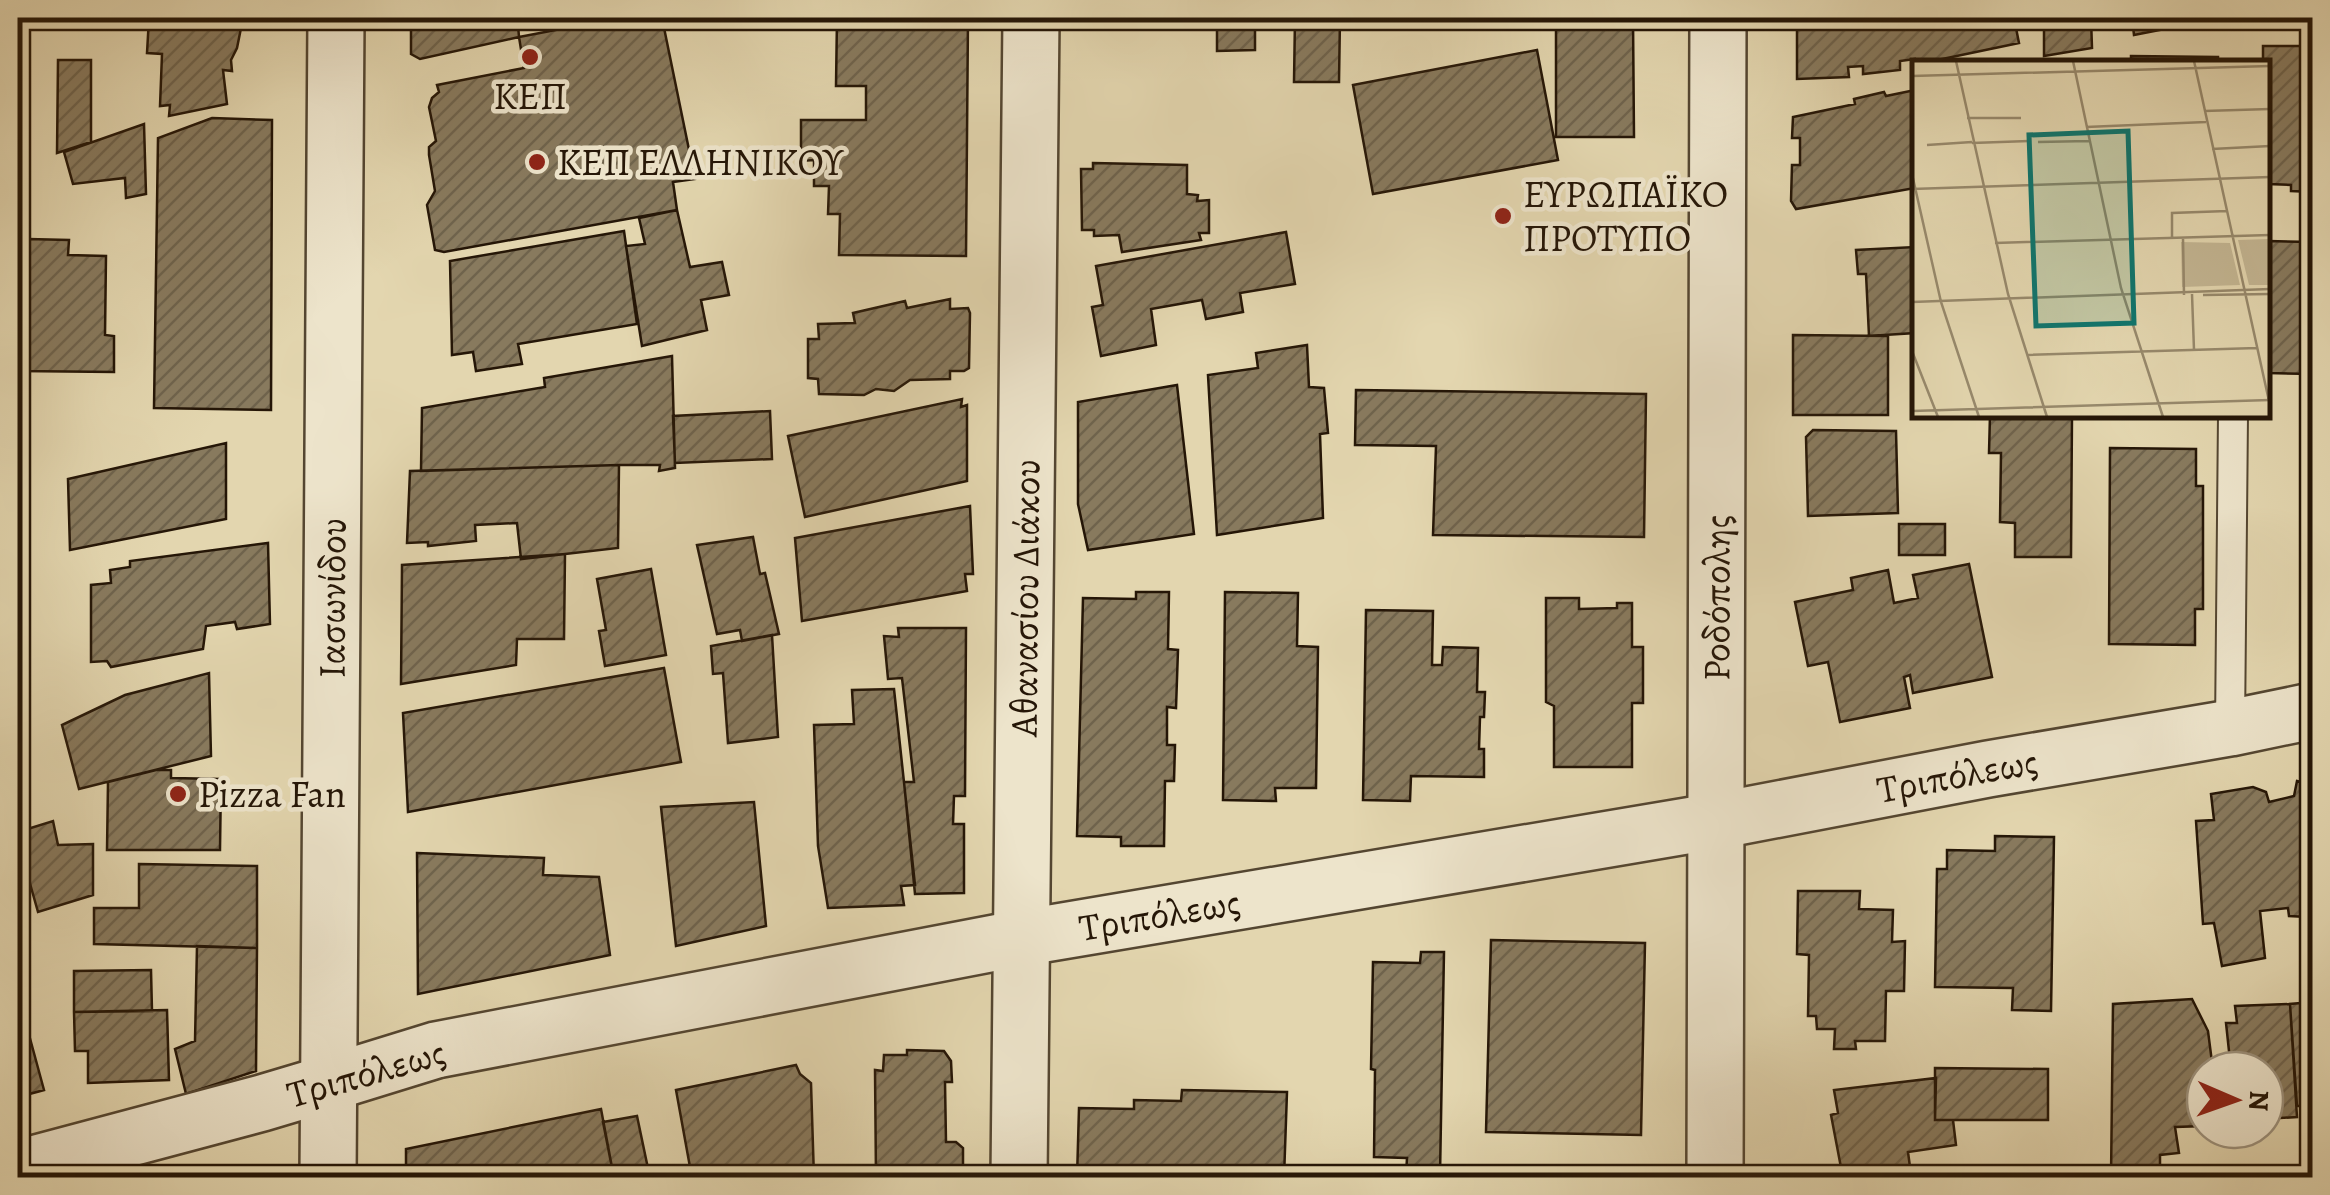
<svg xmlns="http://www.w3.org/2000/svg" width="2330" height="1195" font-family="Alegreya,serif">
<defs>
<pattern id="building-hatch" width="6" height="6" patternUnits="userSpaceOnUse" patternTransform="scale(2.5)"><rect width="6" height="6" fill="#887a5e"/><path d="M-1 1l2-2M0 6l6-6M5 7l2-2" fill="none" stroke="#6f634c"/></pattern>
</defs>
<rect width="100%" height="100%" fill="#e3d6af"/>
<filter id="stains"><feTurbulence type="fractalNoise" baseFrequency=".002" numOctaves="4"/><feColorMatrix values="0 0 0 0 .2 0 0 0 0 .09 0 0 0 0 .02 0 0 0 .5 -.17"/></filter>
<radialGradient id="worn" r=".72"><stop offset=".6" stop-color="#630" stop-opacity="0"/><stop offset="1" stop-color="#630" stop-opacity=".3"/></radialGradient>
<path fill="url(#building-hatch)" stroke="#251607" stroke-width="2.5" d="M149,18H243L237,48L231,60L232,71L223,70L227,104L169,116L170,105L160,106L162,54L147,53Z
M411,18H527V23L518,25L519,37L420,59L411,54Z
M618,18H662L695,179L673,182L677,210L444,252L435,250L427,205L435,191L429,155V147L436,141L429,107L432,98L439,92L437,85L524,68L519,37Z
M837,18H968L966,256L839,255L840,214H828L829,186H814V160L801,161V120H866V86H836Z
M1161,18H1260V25L1255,24V50L1217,51V25H1161Z
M1295,18H1340L1339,82H1294Z
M1556,18H1633L1634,137H1556Z
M1797,18H2014L2019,43L1928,62H1916L1915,59L1900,61V70L1863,74V66L1848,67L1849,77L1797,79Z
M2044,18H2091L2092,48L2044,56Z
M2132,18H2221L2134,35Z
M2263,46H2312V192L2291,191V185L2268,184V62H2263Z
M1537,50L1558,160L1373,194L1353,85Z
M2131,56L2218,57V62H2131Z
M58,60H91V142L57,153Z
M1915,90V188L1796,209L1791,201L1792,165H1800V138H1792L1793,117L1855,104L1854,99L1884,92L1886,96Z
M212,118L272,120L271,410L154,408L158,138Z
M144,124L146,194L126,198L125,178L73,184L64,152Z
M1093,163L1187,165V194L1198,195L1197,201L1209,200V233H1199L1201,240L1122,252L1119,235L1094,236V230H1082L1081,169H1093Z
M677,210L690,267L722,262L729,295L701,300L707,330L642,346L626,246L645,244L639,218Z
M624,231L637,324L518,344L522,364L476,371L473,352L452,355L450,261Z
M1286,232L1295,284L1240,293L1243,312L1206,319L1202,300L1151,309L1156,345L1101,356L1092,307L1103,305L1096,266Z
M28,239L69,240L68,255L106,256L105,335L114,336V372L18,371V255H28Z
M2268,241L2312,242V374L2268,373Z
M1915,247V333L1869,336L1866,274H1858L1856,250Z
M950,299V309L968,308L970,313L969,368L964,371H950V379L910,380L894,391L876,389L864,395L819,394L818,379L808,378V339H819L818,324L855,323L853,313L905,301L907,308Z
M1793,335L1888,336V415H1793Z
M1307,345L1309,387L1324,388L1328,433L1320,434L1323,518L1217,535L1208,375L1258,368L1256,353Z
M672,356L675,468L659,471L660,465H619L421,471L422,408L545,387L544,378Z
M1177,385L1194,534L1088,550L1078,504V402Z
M1356,390L1646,394L1644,537L1433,535L1436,446L1355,445Z
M962,399L961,407L967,405V481L805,517L788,436Z
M770,411L772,459L675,463L673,416Z
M1990,415H2072L2071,557H2015V523L2000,522L2001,453H1989Z
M1813,430L1896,431L1898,513L1808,516L1806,437Z
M226,443V519L70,550L68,479Z
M2110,448L2196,449V486H2203V609H2195V645L2109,644Z
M619,465L618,548L521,559L517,523L475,525L476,541L428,546V542L407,543L410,471Z
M970,506L973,574H965L967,591L802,621L795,538Z
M1899,524H1945V555H1899Z
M753,537L760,574L765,573L779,634L742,641L740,630L717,634L697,545Z
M268,543L270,624L237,629L235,622L206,626L203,649L111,667L107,661L91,662V585L111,583L110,570L130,567V561Z
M565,554L564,639H517L516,665L401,684L402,565Z
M1969,564L1992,677L1913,693L1910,675L1904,677L1910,708L1840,722L1828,662L1808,666L1795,602L1853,590L1851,578L1888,570L1894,603L1918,598L1913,575Z
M651,569L666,655L605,666L599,631L606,630L597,579Z
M1136,592H1169L1168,649L1178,650L1176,708L1167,707V745H1175L1174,781H1165L1164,846H1121V837L1077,836L1083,598L1136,599Z
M1225,592L1298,593L1297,646L1318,647L1316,788H1275L1276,801L1223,800Z
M1546,598H1579V609L1617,608V603H1632V647H1643V703H1632V767H1554V706L1546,702Z
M1366,610L1433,611L1432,665H1442L1443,647L1478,648L1477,692H1485L1484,717H1480L1479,749H1484V777L1411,776L1410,801L1363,800Z
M898,628H966L965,796H954L953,824H964V893L915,894L904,782H914L902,678L888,679L884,636L899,637Z
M772,635L778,737L728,743L723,673L713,674L711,646Z
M664,668L681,762L408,812L403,713Z
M209,673L211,756L79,789L62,725L125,695Z
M894,689L915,885L901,886L904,905L828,908L818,846L814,725L854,724L852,690Z
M156,770H171V778L221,779L220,850H107L108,782Z
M2297,781L2312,785V908H2307V917L2289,916L2288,908L2260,911L2265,958L2222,966L2214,923L2203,924L2196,821L2214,820L2211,794L2253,787L2266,792L2269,802L2294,796Z
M754,802L766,926L676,946L661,807Z
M53,821L58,845L93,844V895L38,912L18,841V832Z
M1995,836L2054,837L2051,1011L2012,1010L2013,988L1935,987L1937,869H1947V850L1995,851Z
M417,853L544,858L543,875L599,877L610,955L418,994Z
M139,864L257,866V948L94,944V908H139Z
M1798,891H1860L1859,909L1893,910L1892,942L1905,941L1904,991H1886L1885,1041H1855L1856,1049H1834L1835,1029H1817L1816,1016H1808L1809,955L1797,954Z
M1491,940L1645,943L1641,1135L1486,1132Z
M197,946L257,948L256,1071L186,1094L175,1049L195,1041Z
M1421,952H1444L1440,1175H1406L1407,1158L1374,1157L1375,1070L1371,1069L1373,962L1420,963Z
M151,970L152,1011L74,1012V971Z
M2192,999L2208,1031L2213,1070H2205V1126L2175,1127L2179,1153L2160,1155V1178H2111L2113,1004Z
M2312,1002V1134H2307L2309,1119L2304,1120L2302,1106H2297L2290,1004Z
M2290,1004L2297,1117L2265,1119V1070H2231L2226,1023H2237L2235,1006Z
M167,1010L169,1080L88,1083V1051H75L74,1012Z
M25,1020L44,1090L18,1097V1022Z
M907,1050L944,1051L951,1061L952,1082H945L946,1142H956L963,1148V1178H876L875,1070L883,1071L884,1055H907Z
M796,1065L800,1074L811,1083L814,1178H692L676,1090Z
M1935,1068L2048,1069V1120H1935Z
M1936,1078L1935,1120H1953L1956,1145L1908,1152L1910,1167L1843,1178L1831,1115L1838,1113L1834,1090Z
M1182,1090L1287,1092L1284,1178H1077L1079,1108L1134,1109V1100L1181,1101Z
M601,1109L614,1178H406V1149Z
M637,1116L650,1178H614L603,1122Z"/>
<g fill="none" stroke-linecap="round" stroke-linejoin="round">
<defs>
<path id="service" d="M2230,728L2233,415"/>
<g id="minor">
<path d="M18,1168L262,1103L329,1083"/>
<path id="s1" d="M1019,1178L1031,18"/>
<path id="s2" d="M1715,1178L1718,18"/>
</g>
<g id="tertiary">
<path id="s3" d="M329,1083L436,1050L1021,938L1716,821L1988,769L2230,728L2312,711"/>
<path id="s4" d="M328,1178L336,18"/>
</g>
</defs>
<use href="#service" stroke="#544631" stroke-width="32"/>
<use href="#minor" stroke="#544631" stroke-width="60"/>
<use href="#tertiary" stroke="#544631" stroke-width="60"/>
<use href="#service" stroke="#ede4cb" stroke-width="28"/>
<use href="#minor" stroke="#ede4cb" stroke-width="55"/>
<use href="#tertiary" stroke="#ede4cb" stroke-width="55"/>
</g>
<g fill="#8f2418" stroke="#ede4cb" stroke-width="4">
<circle cx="530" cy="57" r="10"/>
<circle cx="537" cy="162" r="10"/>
<circle cx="1503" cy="216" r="10"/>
<circle cx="178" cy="794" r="10"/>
</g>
<g text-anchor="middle" stroke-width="9" stroke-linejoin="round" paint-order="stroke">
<g font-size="38" fill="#251607" stroke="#ede4cb" text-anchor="start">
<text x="530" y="109" text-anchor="middle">ΚΕΠ</text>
<text x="557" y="175">ΚΕΠ ΕΛΛΗΝΙΚΟΥ</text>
<text x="1523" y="207">ΕΥΡΩΠΑΪΚΟ<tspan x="1523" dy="44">ΠΡΟΤΥΠΟ</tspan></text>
<text x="198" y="807">Pizza Fan</text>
</g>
<g font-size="38" fill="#251607" stroke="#ede4cb">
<text dy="13" stroke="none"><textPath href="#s4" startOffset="580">Ιασωνίδου</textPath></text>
<text dy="13" stroke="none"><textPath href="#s1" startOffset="580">Αθανασίου Διάκου</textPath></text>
<text dy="13" stroke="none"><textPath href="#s2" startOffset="580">Ροδόπολης</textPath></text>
<text dy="13" stroke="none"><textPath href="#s3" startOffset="1658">Τριπόλεως</textPath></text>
<text dy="13" stroke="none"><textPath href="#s3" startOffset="848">Τριπόλεως</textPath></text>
<text transform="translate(366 1073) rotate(-16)" y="13">Τριπόλεως</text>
</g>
</g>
<g transform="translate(1912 60)">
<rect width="358" height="358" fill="#e3d6af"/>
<path d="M357,179V225H337L326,180ZM269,182L318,183L328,225L270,227Z" fill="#c3b592"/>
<path fill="none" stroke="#97896c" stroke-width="2.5" d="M44,1L96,234L135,357M161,1L209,228L251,357M282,1L357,341M0,16L358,6M292,51L358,49M55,58H109M174,67L294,62M126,82L177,81M60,83L117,81M15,85L60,82M300,89L358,86M0,114L29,242L67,357M0,129L358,117M260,178V153L315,151M271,178L272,235M83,183L358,175M280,234L282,290M291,235L358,234M0,242L358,229M0,291L26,357M115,295L345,288M0,351L358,340"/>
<path fill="#0f766e" fill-opacity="0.15" stroke="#0f766e" stroke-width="5" d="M216,71L222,263L124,266L117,75Z"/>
<rect width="358" height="358" fill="none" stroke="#251607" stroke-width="5"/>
</g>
<rect width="2330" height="1195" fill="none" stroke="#e3d6af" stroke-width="60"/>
<rect x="20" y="20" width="2290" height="1155" fill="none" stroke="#251607" stroke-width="5"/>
<rect x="30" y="30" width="2270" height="1135" fill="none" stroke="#251607" stroke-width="2.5"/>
<g transform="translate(2235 1100) rotate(92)"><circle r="48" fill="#ede4cb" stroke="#9d927d" stroke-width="2.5"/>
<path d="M0-8L18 38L0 25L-18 38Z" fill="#8f2418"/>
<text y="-15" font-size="28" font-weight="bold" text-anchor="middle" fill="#251607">N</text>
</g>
<rect width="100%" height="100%" filter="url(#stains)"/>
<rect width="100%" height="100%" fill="url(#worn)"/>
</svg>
